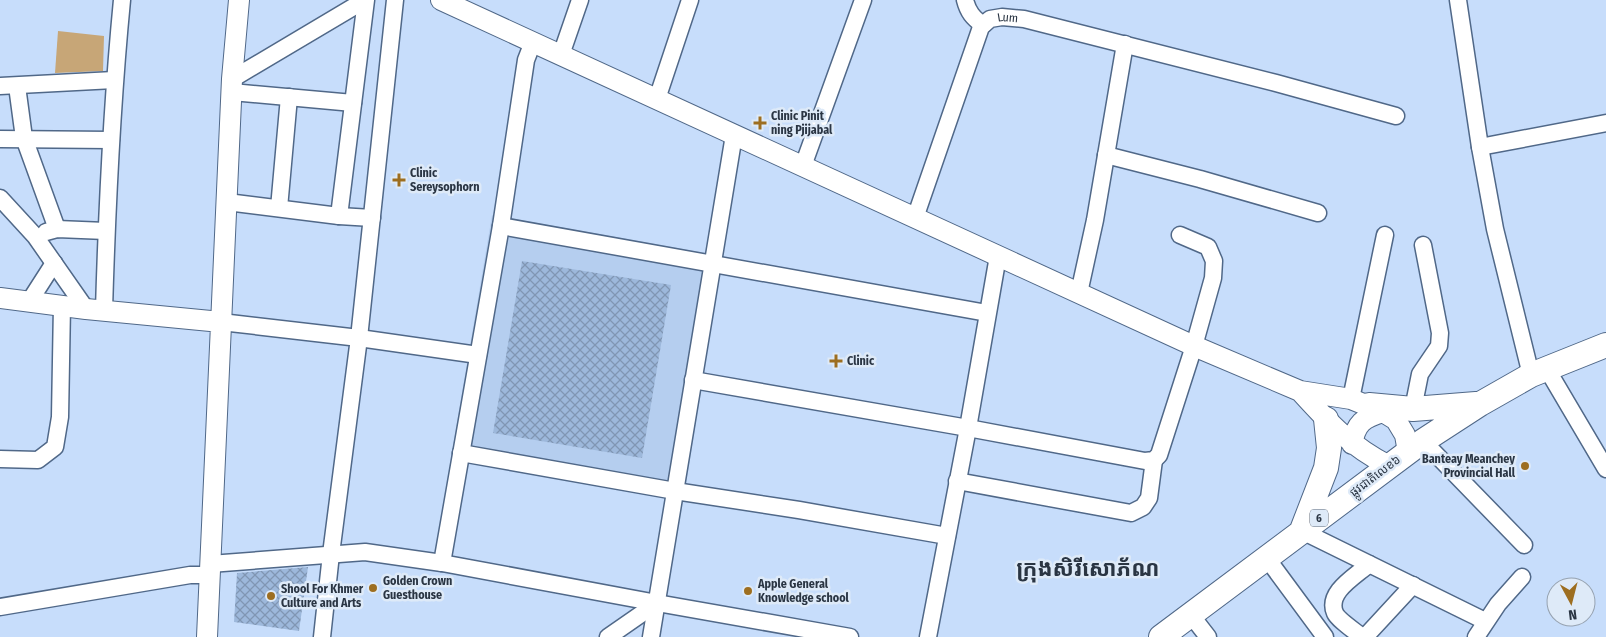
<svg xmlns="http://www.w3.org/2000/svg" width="1606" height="637" font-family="'Fira Sans Condensed','Noto Sans Khmer',sans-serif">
<defs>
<pattern id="building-cross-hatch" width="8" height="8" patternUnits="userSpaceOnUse" patternTransform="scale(1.25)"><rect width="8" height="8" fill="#9db8db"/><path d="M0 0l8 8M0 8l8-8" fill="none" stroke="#8096b3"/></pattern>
</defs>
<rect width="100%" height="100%" fill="#c7ddfb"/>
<path fill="#b5ceef" d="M492,215L722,256L684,497L451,458Z"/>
<path fill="#c7a677" d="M58,31L104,36L103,71L55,73Z"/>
<path fill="url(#building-cross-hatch)" d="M522,261L671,285L642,458L493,433Z
M308,567L299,631L234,622L237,573Z"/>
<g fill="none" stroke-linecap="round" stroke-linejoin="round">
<defs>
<g id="minor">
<path d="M965,0C968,12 973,18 983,25"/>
<path d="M1458,0L1480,147L1606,123"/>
<path d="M561,55L580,0"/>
<path d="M232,79L365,0"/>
<path d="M0,86L114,80"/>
<path d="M17,86L24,138L57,229"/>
<path d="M232,92L353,103"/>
<path d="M657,99L690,0"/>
<path d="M0,139L111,140"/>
<path d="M1480,147L1495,229L1531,375"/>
<path d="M1106,155L1200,179L1318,213"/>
<path d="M803,166L863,0"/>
<path d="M0,198L35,236L86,309"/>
<path d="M227,202L339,216L372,218"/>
<path d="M279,208L289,97"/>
<path d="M339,216L366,0"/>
<path id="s1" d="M915,218L981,27L990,19L1002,17L1024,19L1276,83L1396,116"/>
<path d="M501,226L987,313"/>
<path d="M46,232L57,229L106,231"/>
<path d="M1079,293L1095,220L1125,44"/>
<path d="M29,302L54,263"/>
<path d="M104,310C107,207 112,103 122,0"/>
<path d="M221,322L359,338L478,355"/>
<path d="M1547,369L1606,469"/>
<path d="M693,380L968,428L1145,461L1154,460L1159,455L1194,346L1213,278L1214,261L1208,247L1180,235"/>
<path d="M1351,399L1385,235"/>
<path d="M1413,409L1420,374L1439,346L1440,333L1423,245"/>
<path d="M1423,441L1524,545"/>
<path d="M461,453L675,491L799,510L947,536"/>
<path d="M0,459L38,460L55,447L60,417L62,305"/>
<path d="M957,481L1131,513L1143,507L1149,498L1154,460"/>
<path d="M1302,531L1485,621"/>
<path d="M1266,557L1325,637"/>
<path d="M442,563L501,226L526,60L533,42"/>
<path d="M210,564L365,552L442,563L657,603L850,637"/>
<path d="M0,607L190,575H209"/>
<path d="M1191,615L1208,637"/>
<path d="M322,637L331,554L359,338L395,0"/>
<path d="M608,637L657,603"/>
<path d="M651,637L734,135"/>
<path d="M928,637L968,428L998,256"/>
<path d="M1362,637C1355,631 1338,620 1335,613C1326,592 1356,576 1369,564"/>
<path d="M1365,637L1413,585"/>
<path d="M1476,637L1498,604L1522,577"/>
</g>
<path id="major" d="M441,0L1194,346L1300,391L1351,399L1383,412L1396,420L1405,435L1408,452
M0,298L86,309L221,322
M1300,391C1329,423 1350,446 1389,466
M1352,444C1356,423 1363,418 1383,412
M207,637L232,79L239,0"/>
<path id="highway" d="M1369,405L1413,409L1476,404
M1302,530L1326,468L1329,448L1326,419
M1161,637L1423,441L1480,404L1531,375L1606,345"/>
</defs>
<use href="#minor" stroke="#506888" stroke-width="19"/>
<use href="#major" stroke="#506888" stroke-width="22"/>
<use href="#highway" stroke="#506888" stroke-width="26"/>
<use href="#minor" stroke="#fff" stroke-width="16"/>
<use href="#major" stroke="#fff" stroke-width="20"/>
<use href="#highway" stroke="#fff" stroke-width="24"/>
</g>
<g fill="#9d6e20" stroke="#deeaf8" stroke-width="2">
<path d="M757.5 115.5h5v5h5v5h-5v5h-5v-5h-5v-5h5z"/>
<path d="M396.5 172.5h5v5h5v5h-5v5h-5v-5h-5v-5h5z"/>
<path d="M833.5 353.5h5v5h5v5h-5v5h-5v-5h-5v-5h5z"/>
<circle cx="1525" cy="466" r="5"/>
<circle cx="373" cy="588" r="5"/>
<circle cx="748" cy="591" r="5"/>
<circle cx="271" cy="596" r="5"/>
</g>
<g text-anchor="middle" stroke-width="5" stroke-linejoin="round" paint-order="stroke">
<rect fill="#deeaf8" stroke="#606b79" stroke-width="1" x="1310" y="509.5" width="18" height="17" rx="4"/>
<g font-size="11" font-weight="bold" fill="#2a3543">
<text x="1319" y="522">6</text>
</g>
<g font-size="12" fill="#2a3543" stroke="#deeaf8">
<text dy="4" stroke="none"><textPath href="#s1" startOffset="232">Lum</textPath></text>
<text transform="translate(1375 476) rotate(-37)" y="4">ផ្លូវជាតិលេខ៦</text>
</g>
<g font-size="12" font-weight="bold" fill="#2a3543" stroke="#deeaf8" text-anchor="start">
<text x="771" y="120">Clinic Pinit<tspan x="771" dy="14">ning Pjijabal</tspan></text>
<text x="410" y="177">Clinic<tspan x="410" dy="14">Sereysophorn</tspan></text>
<text x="847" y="365">Clinic</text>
<text x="1515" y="463" text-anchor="end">Banteay Meanchey<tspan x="1515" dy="14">Provincial Hall</tspan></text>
<text x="383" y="585">Golden Crown<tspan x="383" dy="14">Guesthouse</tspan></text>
<text x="758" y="588">Apple General<tspan x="758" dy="14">Knowledge school</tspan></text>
<text x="281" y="593">Shool For Khmer<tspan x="281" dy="14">Culture and Arts</tspan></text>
</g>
<g font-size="22" font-weight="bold" fill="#2a3543" stroke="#deeaf8">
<text x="1088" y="576">ក្រុងសិរីសោភ័ណ</text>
</g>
</g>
<g transform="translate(1571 602) rotate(173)"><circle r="24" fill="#deeaf8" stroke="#96a2b0"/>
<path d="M0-4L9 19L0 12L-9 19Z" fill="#9d6e20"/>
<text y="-8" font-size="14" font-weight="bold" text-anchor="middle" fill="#2a3543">N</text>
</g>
</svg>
